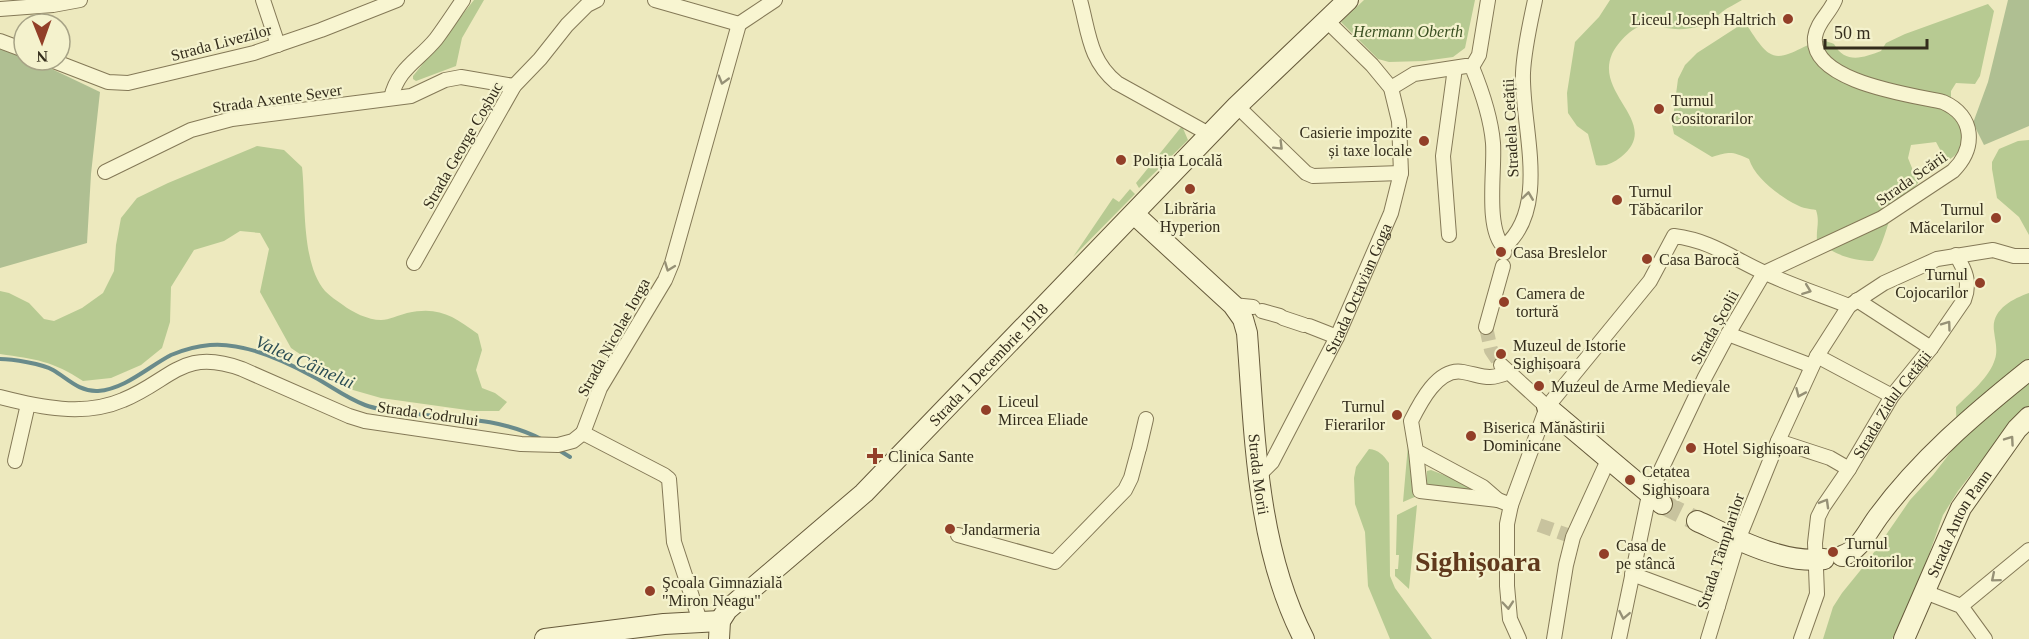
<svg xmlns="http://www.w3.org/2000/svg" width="2029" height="639" font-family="Georgia,serif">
<rect width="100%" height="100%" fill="#ede9be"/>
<path fill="#b7ca92" d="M474,0H484L462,38L456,66L416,81L413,79V76Z
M1364,0H1475L1465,48L1453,57L1424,61L1389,62L1378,59L1341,22Z
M1610,0H1742C1736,4 1728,7 1722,12C1715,18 1709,23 1699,26C1689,30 1673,30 1663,27C1659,26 1654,24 1650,24C1634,24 1618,42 1612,54C1594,95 1663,123 1621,157C1613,163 1606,167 1596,165L1588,134L1577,126L1568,113L1567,93L1575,42L1599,17Z
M1988,4L1994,11L1980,76L1975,84L1956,83L1951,91V112C1966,126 1970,146 1950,159L1943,155L1936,142L1911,145L1908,158L1918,183C1913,191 1901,194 1897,202C1887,221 1885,242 1873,261C1852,261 1832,254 1817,240C1816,228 1820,222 1816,210C1810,209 1802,208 1797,205C1779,196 1755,178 1749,159C1731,151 1730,152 1712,157L1674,134L1672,125L1678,79L1685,65L1697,53L1745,22C1750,30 1761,48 1769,53C1785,64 1807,40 1824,41C1827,41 1831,43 1834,44C1845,64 1863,58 1881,51L1886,43L1905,34Z
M1182,126L1188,140L1139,188L1136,183Z
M2029,140V235L2019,217L1997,198L1992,169V162L1999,149L2018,141Z
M257,146L284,150L302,167C306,202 301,263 325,291C330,296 337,301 343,305C352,312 368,320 381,320C389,320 399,315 407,313C439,306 453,316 478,334L482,350L476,370L482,388L495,393L507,402L499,411H474L381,398L353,390L291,348L260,292L269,249L260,233L240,231L224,241L194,250L171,287L170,322L162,348L141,365L111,378L83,381C53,361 35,359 0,354V291L9,293L29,303L44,319L54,321L82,308L103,293L114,271L116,245L121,218L137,198L168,183Z
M1130,189L1135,194L1073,257L1113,198L1119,202Z
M2029,293V407L2003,433L1958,491L1943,515L1918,585L1892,639H1823L1833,607L1842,593L1868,561L1910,500L1933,475L1957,444L1956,407C1969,394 1990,377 1995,359C1998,350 1995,340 1994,331C1991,310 2012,299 2029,293Z
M1411,442L1417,496L1403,502L1408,445Z
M1369,449C1379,450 1383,455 1389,463L1390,576L1395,588L1432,639H1390L1368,586L1365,532L1355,504L1354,478L1356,467Z
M1431,470L1475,487L1479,493L1426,486L1427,471Z
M1417,505L1409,589L1395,576V569H1398L1399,555H1396L1397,515Z"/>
<path fill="#afbf92" d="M2008,0H2029V126L1984,145L1973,123L1988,82Z
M0,44L24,56V60H33L100,92L91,174L87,243L0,268Z"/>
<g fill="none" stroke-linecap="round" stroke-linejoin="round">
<path stroke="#698b8b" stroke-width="4" d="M0,359C12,359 43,364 53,370C67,378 79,392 98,391C125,389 148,367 171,355C183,350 197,346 210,345C243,342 285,361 314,377C331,386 346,398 365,405C381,411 398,412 415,414C456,418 505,419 543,440
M557,449L570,457"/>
<path stroke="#c8c39e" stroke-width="14" stroke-dasharray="14 7" stroke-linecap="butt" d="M1486,327L1491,350L1501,365
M1539,525L1573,537"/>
<path stroke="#c8c39e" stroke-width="20" stroke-dasharray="20 10" stroke-linecap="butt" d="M1662,504L1697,521"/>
<defs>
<g id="street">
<path d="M263,0L278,45"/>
<path d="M655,0L739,24"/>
<path d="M1080,0C1089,33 1089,60 1117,83L1209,134"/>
<path d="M0,9L53,5L80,0"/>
<path d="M739,24L775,0"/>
<path d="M0,41L24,50"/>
<path d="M51,60L108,82L128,83L254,53L321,30L397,0"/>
<path d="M1472,67L1479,55L1488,0"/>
<path d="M1391,88L1414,74L1466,66L1472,67C1481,89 1491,119 1493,143C1495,170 1485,229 1504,247V253"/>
<path d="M391,98C398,68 418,61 436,39C445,27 454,13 463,0"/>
<path d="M1237,106L1306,173L1313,176L1401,173"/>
<path d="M105,172L191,130L232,119L411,96L445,80L461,77L514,86"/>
<path d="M1449,235L1443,156L1455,68"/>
<path d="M1504,247C1551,207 1521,125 1523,73C1524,49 1530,24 1535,0"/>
<path d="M414,263L514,86L540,59L567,25L587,5L597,0"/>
<path d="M1764,273L1882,218L1953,171C1976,148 1975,116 1943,102C1912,95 1810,82 1815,37C1817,22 1830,13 1835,0"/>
<path d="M1857,300L1931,348"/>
<path d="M1233,305L1253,307"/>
<path d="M1262,311L1280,316"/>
<path d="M1283,318L1304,325"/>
<path d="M1309,326L1337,337"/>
<path d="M1486,327L1503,266"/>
<path d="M1728,334L1812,366"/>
<path d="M1817,356L1892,396"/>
<path d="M1501,365L1547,407"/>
<path d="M1509,372C1488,381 1484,376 1463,372C1438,367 1420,403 1411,421L1416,451L1483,487L1498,500L1511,505"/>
<path d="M0,397C39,407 84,417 123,400C172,380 182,347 242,369L349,416L365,421L521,444L558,445L573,441L583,433"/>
<path d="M583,433L600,388L665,280L672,263L739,24"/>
<path d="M583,433L664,475L669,479L674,542L700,621"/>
<path d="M1778,441L1830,458L1849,469"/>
<path d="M1139,449L1146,419"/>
<path d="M1416,451L1420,491L1498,500"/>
<path d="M15,461L28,404"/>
<path id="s1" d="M1259,475L1272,462L1337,337L1391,213L1401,173L1399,121L1391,88L1372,65L1326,20"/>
<path d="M958,535L1055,562L1125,490L1131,478L1138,452"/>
<path d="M1632,574L1718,606"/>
<path d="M1925,592L1961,606L1985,639"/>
<path d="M1961,606L2029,550"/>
<path d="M1519,639L1510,619L1507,586V524L1511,505L1547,407L1650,281L1674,236C1712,241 1730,257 1763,272C1791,285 1821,295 1849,306"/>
<path d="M1554,639L1566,565L1573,537L1609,458"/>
<path d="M1619,639L1649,495L1705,377L1728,334L1764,273"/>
<path d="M1708,639L1738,540L1778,441L1817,356L1849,306L1884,283L1937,259L1993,250L2014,256H2029"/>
<path id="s2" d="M1801,639L1817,594L1815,543L1818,517L1823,507L1849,469L1892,396L1931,348L1964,300C1971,282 1965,270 1956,255"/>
</g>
<g id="secondary">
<path id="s3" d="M1134,214L1233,305L1243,319L1247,333C1255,435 1256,546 1304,639"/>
<path d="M1547,407L1662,504"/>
<path d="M1697,521C1732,537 1784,565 1824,559"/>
<path d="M1842,556C1860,550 1867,532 1878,517C1920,460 1974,414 2029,370"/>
<path d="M545,639L664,624L720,621"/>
<path id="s4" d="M719,639L720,621L727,610L864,493L1237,106L1348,0"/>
<path id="s5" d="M1904,639L1961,508L2017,429L2029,417"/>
</g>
</defs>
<use href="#street" stroke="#847957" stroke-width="16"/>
<use href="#secondary" stroke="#665a3b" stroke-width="22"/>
<use href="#street" stroke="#f8f5d1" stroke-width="14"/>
<use href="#secondary" stroke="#f8f5d1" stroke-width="20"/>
</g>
<defs><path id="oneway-chevron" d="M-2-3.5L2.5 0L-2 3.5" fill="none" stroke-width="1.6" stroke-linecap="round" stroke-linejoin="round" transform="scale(1.5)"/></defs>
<g stroke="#969176">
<use href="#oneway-chevron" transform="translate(723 80) rotate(106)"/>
<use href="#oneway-chevron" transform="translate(1279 146) rotate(45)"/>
<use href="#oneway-chevron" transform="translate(1528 196) rotate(-82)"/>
<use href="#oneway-chevron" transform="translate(669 267) rotate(111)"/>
<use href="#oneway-chevron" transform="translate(1807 290) rotate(21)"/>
<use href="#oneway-chevron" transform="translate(1947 325) rotate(-54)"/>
<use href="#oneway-chevron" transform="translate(1800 393) rotate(114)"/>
<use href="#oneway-chevron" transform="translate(2010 440) rotate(-55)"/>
<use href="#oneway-chevron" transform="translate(1825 503) rotate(-60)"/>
<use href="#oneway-chevron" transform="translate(1995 578) rotate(140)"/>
<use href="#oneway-chevron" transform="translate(1508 605) rotate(85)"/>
<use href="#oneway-chevron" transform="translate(1624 615) rotate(101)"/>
</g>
<g fill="#923f28" stroke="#f4f2cd" stroke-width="2">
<circle cx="1788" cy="19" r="6"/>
<circle cx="1659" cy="109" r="6"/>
<circle cx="1424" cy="141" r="6"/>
<circle cx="1121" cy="160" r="6"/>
<circle cx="1190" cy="189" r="6"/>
<circle cx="1617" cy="200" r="6"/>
<circle cx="1996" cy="218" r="6"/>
<circle cx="1501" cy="252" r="6"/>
<circle cx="1647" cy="259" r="6"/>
<circle cx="1980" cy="283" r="6"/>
<circle cx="1504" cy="302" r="6"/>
<circle cx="1501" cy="354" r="6"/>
<circle cx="1539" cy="386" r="6"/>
<circle cx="986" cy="410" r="6"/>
<circle cx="1397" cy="415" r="6"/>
<circle cx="1471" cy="436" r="6"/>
<circle cx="1691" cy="448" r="6"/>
<path d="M872 447h6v6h6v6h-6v6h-6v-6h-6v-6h6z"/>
<circle cx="1630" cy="480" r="6"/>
<circle cx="950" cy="529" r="6"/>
<circle cx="1833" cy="552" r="6"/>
<circle cx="1604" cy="554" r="6"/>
<circle cx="650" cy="591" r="6"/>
</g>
<g text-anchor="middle" stroke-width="4.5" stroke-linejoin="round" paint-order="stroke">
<g font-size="16" fill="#342d1c" stroke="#f4f2cd" text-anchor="start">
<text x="1776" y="25" text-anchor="end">Liceul Joseph Haltrich</text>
<text x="1671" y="106">Turnul<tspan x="1671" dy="18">Cositorarilor</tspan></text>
<text x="1412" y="138" text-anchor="end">Casierie impozite<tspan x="1412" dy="18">și taxe locale</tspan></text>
<text x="1133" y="166">Poliția Locală</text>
<text x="1629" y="197">Turnul<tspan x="1629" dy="18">Tăbăcarilor</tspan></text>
<text x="1190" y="214" text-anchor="middle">Librăria<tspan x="1190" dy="18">Hyperion</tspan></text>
<text x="1984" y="215" text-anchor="end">Turnul<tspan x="1984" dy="18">Măcelarilor</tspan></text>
<text x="1513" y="258">Casa Breslelor</text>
<text x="1659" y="265">Casa Barocă</text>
<text x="1968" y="280" text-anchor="end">Turnul<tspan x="1968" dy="18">Cojocarilor</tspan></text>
<text x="1516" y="299">Camera de<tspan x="1516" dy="18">tortură</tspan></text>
<text x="1513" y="351">Muzeul de Istorie<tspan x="1513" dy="18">Sighișoara</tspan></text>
<text x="1551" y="392">Muzeul de Arme Medievale</text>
<text x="998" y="407">Liceul<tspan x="998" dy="18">Mircea Eliade</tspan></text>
<text x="1385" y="412" text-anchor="end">Turnul<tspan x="1385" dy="18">Fierarilor</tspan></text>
<text x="1483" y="433">Biserica Mănăstirii<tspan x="1483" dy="18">Dominicane</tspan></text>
<text x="1703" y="454">Hotel Sighișoara</text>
<text x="888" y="462">Clinica Sante</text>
<text x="1642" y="477">Cetatea<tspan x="1642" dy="18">Sighișoara</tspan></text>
<text x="962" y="535">Jandarmeria</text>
<text x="1845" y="549">Turnul<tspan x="1845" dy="18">Croitorilor</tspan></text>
<text x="1616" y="551">Casa de<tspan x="1616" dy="18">pe stâncă</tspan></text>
<text x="662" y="588">Şcoala Gimnazială<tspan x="662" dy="18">"Miron Neagu"</tspan></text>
</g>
<g font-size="16" font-style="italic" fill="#3a5022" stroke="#f4f2cd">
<text x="1408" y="37">Hermann Oberth</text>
</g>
<g font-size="16" fill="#342d1c" stroke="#f4f2cd">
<text transform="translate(221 42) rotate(-15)" y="6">Strada Livezilor</text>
<text transform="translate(277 98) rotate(-8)" y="6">Strada Axente Sever</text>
<text transform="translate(1510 128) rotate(-93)" y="6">Stradela Cetății</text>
<text transform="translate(462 145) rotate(-60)" y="6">Strada George Coșbuc</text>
<text transform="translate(1911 178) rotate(-35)" y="6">Strada Scării</text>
<text dy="6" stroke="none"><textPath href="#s1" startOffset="212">Strada Octavian Goga</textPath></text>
<text transform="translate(1714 327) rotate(-61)" y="6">Strada Școlii</text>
<text transform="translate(613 337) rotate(-61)" y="6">Strada Nicolae Iorga</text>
<text dy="6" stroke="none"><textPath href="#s4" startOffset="390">Strada 1 Decembrie 1918</textPath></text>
<text dy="6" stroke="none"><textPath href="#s2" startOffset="260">Strada Zidul Cetății</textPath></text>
<text transform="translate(428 413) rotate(8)" y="6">Strada Codrului</text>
<text dy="6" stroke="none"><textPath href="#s3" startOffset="308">Strada Morii</textPath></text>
<text dy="6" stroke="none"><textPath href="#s5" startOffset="128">Strada Anton Pann</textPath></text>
<text transform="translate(1720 551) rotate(-72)" y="6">Strada Tâmplarilor</text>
</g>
<g font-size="18" font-style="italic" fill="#2b4d54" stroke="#f4f2cd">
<text transform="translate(305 362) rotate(24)" y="6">Valea Câinelui</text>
</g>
<g font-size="28" font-weight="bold" fill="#60391c" stroke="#f4f2cd">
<text x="1478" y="571">Sighișoara</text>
</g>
</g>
<g transform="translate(42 42) rotate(179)"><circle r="28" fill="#f4f2cd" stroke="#a7a386" stroke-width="1.5"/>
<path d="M0-4.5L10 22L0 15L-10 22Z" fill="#923f28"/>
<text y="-9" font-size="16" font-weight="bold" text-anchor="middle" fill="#342d1c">N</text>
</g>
<path d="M1825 39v9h102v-9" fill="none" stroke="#342d1c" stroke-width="3"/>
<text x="1834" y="39" font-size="18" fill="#342d1c" stroke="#f4f2cd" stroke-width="4.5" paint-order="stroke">50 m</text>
</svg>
